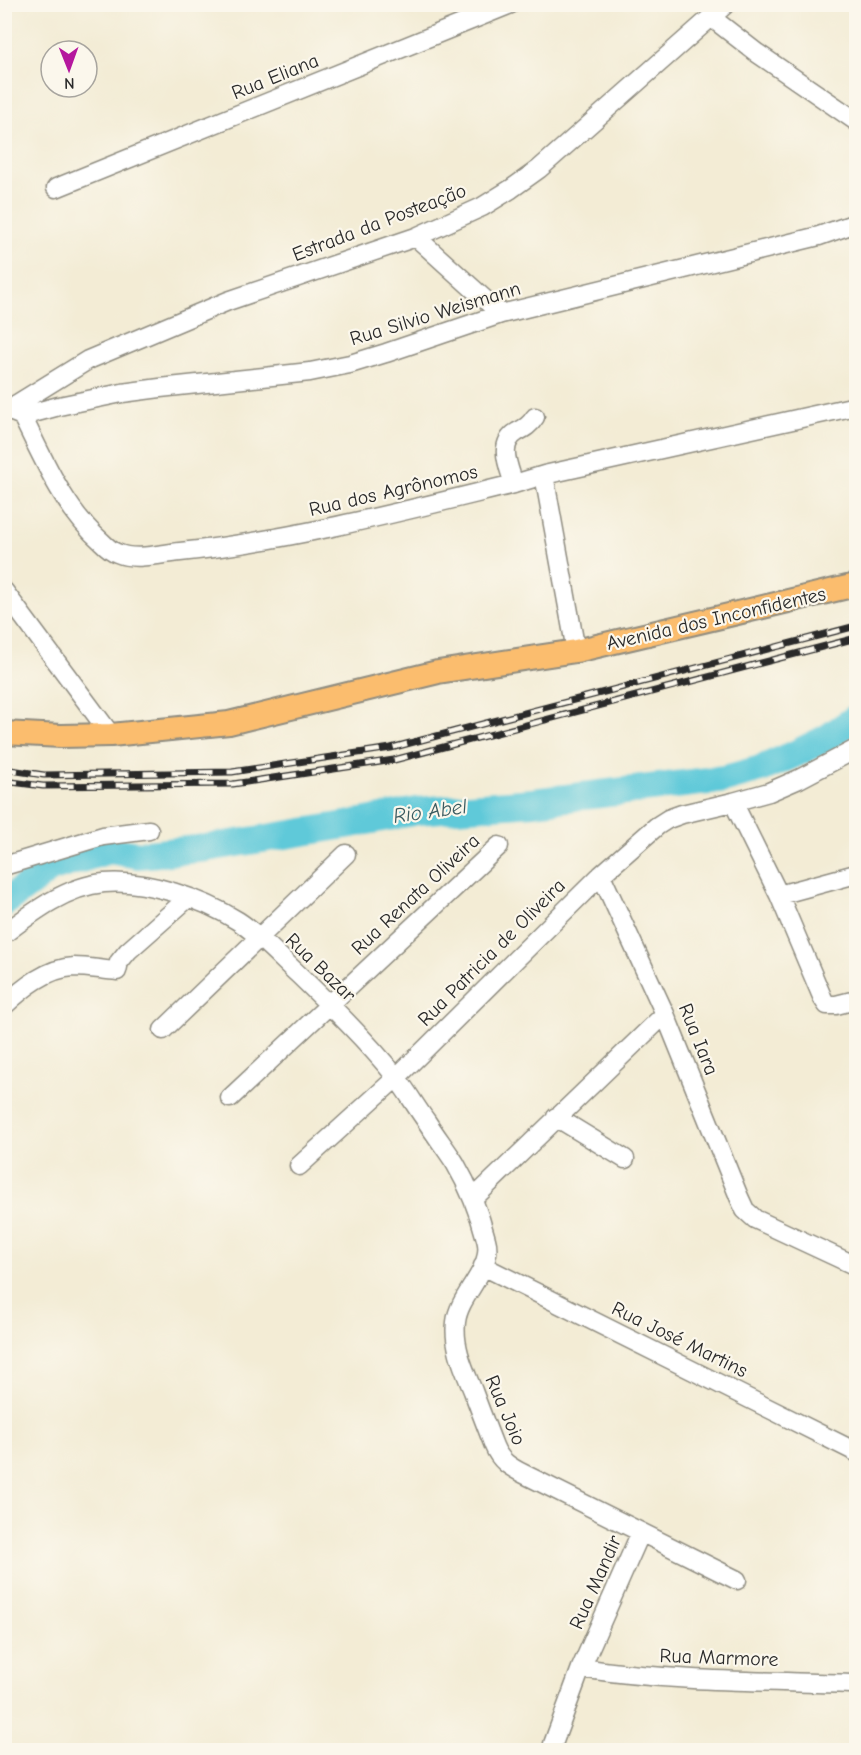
<svg xmlns="http://www.w3.org/2000/svg" width="861" height="1755" font-family="'Comic Neue',sans-serif">
<rect width="100%" height="100%" fill="#fbf7ec"/>
<filter id="ink" filterUnits="userSpaceOnUse"><feTurbulence type="fractalNoise" baseFrequency=".0167" numOctaves="2"/><feDisplacementMap in="SourceGraphic" scale="12" xChannelSelector="R" yChannelSelector="G"/><feConvolveMatrix kernelMatrix="1 2 1 2 8 2 1 2 1" color-interpolation-filters="sRGB"/></filter>
<filter id="wash" filterUnits="userSpaceOnUse"><feTurbulence type="fractalNoise" baseFrequency=".008" numOctaves="4" result="noise"/><feDisplacementMap in="SourceGraphic" scale="24" xChannelSelector="R" yChannelSelector="G"/><feGaussianBlur stdDeviation="1.35" result="paint"/><feColorMatrix in="noise" values="0 0 0 0 0 0 0 0 0 0 0 0 0 0 0 0 0 1.4 0 .05"/><feComposite in="paint" operator="in"/></filter>
<g filter="url(#wash)">
<rect width="100%" height="100%" fill="#f3ecd5"/>
<g fill="none" stroke-linecap="round" stroke-linejoin="round">
<path stroke="#5ec9d9" stroke-width="28" d="M4,903L50,869L109,850L138,855L207,848L352,824L417,811L533,802L725,779L761,769L797,753L827,738L856,718"/>
</g>
</g>
<g filter="url(#ink)">
<g fill="none" stroke-linecap="round" stroke-linejoin="round">
<defs>
<path id="minor" d="M712,18L757,53L856,121
M56,188L511,4
M416,237L501,314
M7,410L22,416C44,460 64,509 102,542C106,546 111,551 117,553C135,561 160,554 180,552C293,540 403,511 514,484L544,475L856,406
M4,412L88,360L228,301L416,237L482,207L511,189L539,169L726,4
M22,416L59,406L122,393L160,388L310,372L350,364L386,353L501,314L819,236L856,223
M544,475L576,651
M514,484C509,467 497,444 517,432C525,428 530,425 535,417
M4,591L111,735
M733,802L779,895L823,999L827,1005H836L856,1000
M4,866L103,836L149,830
M601,875L665,1014L739,1197L745,1210L755,1219L856,1266
M779,895L856,874
M4,934C33,912 67,886 104,883C146,879 203,899 238,921C261,936 279,957 299,975C332,1007 367,1041 396,1077C407,1091 416,1107 427,1122C436,1136 446,1149 455,1163C469,1187 479,1212 486,1239C495,1269 459,1293 456,1322C453,1346 464,1369 473,1391C480,1410 487,1428 494,1446C500,1461 510,1467 524,1474L737,1580
M4,1006C23,988 47,968 74,967C88,967 103,970 117,971L119,962L128,951L188,898
M163,1030L346,854
M230,1098L499,846
M556,1117L625,1159
M299,1166L396,1078L601,875L657,826L668,819L682,814L733,802L769,792L799,779L856,749
M473,1199L665,1014
M483,1266L856,1452
M581,1668C672,1682 765,1681 856,1684
M553,1750V1744L581,1668L641,1532"/>
<path id="major" d="M4,733L61,736L111,735L229,723L438,672L576,651L856,585"/>
</defs>
<use href="#minor" stroke="#8f8c80" stroke-width="21"/>
<use href="#major" stroke="#8f8c80" stroke-width="26"/>
<use href="#minor" stroke="#fff" stroke-width="18"/>
<use href="#major" stroke="#fbbd6e" stroke-width="22"/>
<defs>
<path id="rail" d="M4,769L44,775L232,772L391,748L856,626
M4,781L43,786L233,784L394,760L856,638"/>
</defs>
<use href="#rail" stroke="#2b2b2b" stroke-width="7"/>
<use href="#rail" stroke="#fbf7ec" stroke-width="4.5" stroke-dasharray="14" stroke-linecap="butt"/>
</g>
</g>
<g text-anchor="middle" stroke-width="4.5" stroke-linejoin="round" paint-order="stroke">
<g font-size="20" fill="#2b2b2b" stroke="#fbf7ec">
<text transform="translate(275 76) rotate(-22)" y="7">Rua Eliana</text>
<text transform="translate(379 222) rotate(-21)" y="7">Estrada da Posteação</text>
<text transform="translate(435 313) rotate(-17)" y="7">Rua Silvio Weismann</text>
<text transform="translate(393 490) rotate(-13)" y="7">Rua dos Agrônomos</text>
<text transform="translate(716 618) rotate(-13)" y="7">Avenida dos Inconfidentes</text>
<text transform="translate(415 894) rotate(-43)" y="7">Rua Renata Oliveira</text>
<text transform="translate(491 952) rotate(-45)" y="7">Rua Patricia de Oliveira</text>
<text transform="translate(321 967) rotate(44)" y="7">Rua Bazar</text>
<text transform="translate(699 1039) rotate(68)" y="7">Rua Iara</text>
<text transform="translate(680 1339) rotate(26)" y="7">Rua José Martins</text>
<text transform="translate(506 1410) rotate(67)" y="7">Rua Joio</text>
<text transform="translate(595 1582) rotate(-66)" y="7">Rua Mandir</text>
<text transform="translate(719 1657) rotate(2)" y="7">Rua Marmore</text>
</g>
<g font-size="21" font-style="italic" fill="#3a5a5f" stroke="#fbf7ec">
<text transform="translate(430 811) rotate(-8)" y="7">Rio Abel</text>
</g>
</g>
<rect width="861" height="1755" fill="none" stroke="#fbf7ec" stroke-width="24"/>
<g transform="translate(69 69) rotate(179)"><circle r="28" fill="#fbf7ec" stroke="#a8a59f" stroke-width="1.5"/>
<path d="M0-4.5L10 22L0 15L-10 22Z" fill="#b5179e"/>
<text y="-9" font-size="16" font-weight="bold" text-anchor="middle" fill="#2b2b2b">N</text>
</g>
</svg>
